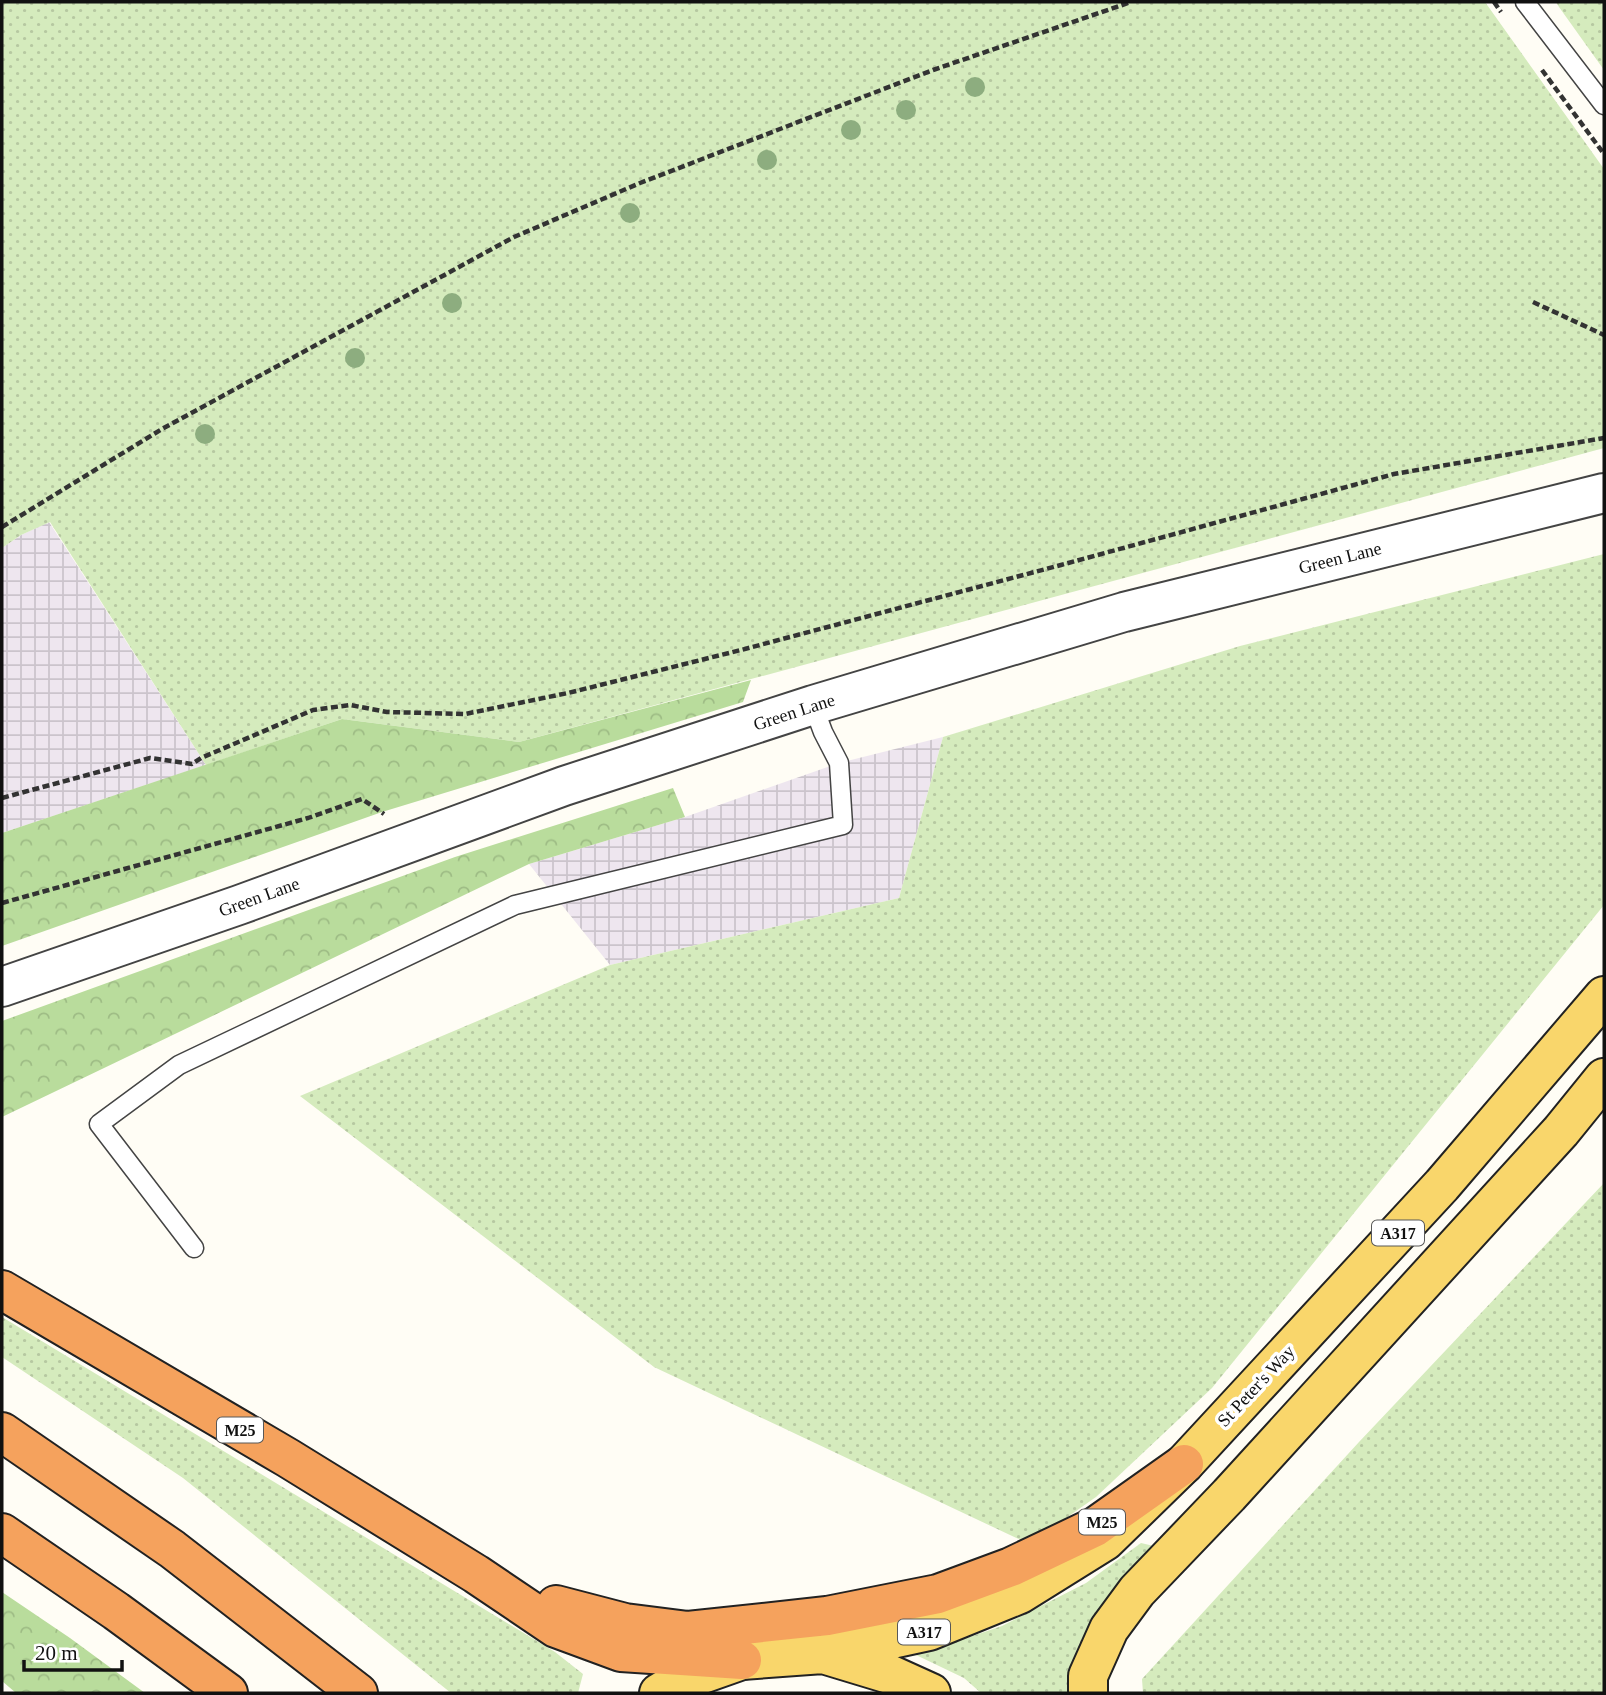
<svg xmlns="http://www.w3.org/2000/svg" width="1606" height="1695" font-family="Georgia,serif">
<defs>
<pattern id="industrial-grid" width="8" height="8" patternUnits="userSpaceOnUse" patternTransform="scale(1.75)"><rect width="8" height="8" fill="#eee6ef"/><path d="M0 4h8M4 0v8" fill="none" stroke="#cbc4cc"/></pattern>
<pattern id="green-dots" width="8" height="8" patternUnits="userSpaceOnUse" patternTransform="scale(1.75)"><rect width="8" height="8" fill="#d5ebbd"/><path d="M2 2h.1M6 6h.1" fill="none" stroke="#b6c8a1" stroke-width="1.8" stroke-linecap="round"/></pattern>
<pattern id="forest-crowns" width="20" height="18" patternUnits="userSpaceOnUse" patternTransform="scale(1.75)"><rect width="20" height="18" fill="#b9dc9c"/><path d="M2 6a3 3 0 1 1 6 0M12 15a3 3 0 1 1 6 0" fill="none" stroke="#9ebc85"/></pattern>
</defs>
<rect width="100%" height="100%" fill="#fffdf5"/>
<path fill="url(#industrial-grid)" d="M49,522L206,765L2,833V548L21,535Z
M943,737L899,898L610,965L529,864L685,817L839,763Z"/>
<path fill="url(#green-dots)" d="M2,2H1485L1604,169V448L519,742L342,719L206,765L50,522L21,535L2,548Z
M1556,2H1604V70L1559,7Z
M1604,554V905L1212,1388L1096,1497L1029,1544L654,1367L300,1096L610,965L899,898L943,737L1240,646Z
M1604,1183V1693H1143L1142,1679L1359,1442Z
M2,1317L555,1652L583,1674L578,1693H451L183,1478L2,1357Z
M1141,1543L1158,1547L1124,1578L1080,1643L1067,1693H981L964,1678L916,1655L1002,1626L1086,1583Z"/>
<path fill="url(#forest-crowns)" d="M751,680L743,702L382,812L2,946V833L342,719L519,742Z
M673,788L685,817L529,864L2,1117V1021L455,857Z
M2,1592L70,1638L145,1693H16L2,1681Z"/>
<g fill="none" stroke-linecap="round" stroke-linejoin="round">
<defs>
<path id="service" d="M1525,2L1604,105
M194,1248L99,1124L179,1065L515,905L843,825L839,763L823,732L813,705"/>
<path id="tertiary" d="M2,987L239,905L564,786L813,705L1124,612L1604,493"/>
<path id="primary" d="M823,1654L929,1631L1020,1594L1105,1541L1184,1464L1442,1185L1604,996
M659,1693L674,1684L742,1660L823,1654L889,1674L931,1693
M1088,1693V1676L1109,1629L1137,1591L1229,1495L1561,1131L1604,1078"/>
<path id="motorway" d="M2,1290L288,1458L476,1574L556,1628L621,1652L742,1660
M2,1432L172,1549L358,1693
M2,1533L116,1611L228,1693
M556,1605L625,1623L688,1631L827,1616L938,1594L1011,1567L1095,1527L1184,1464"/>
</defs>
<use href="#service" stroke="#444" stroke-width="21"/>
<use href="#tertiary" stroke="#444" stroke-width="42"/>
<use href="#primary" stroke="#222" stroke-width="42"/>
<use href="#motorway" stroke="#222" stroke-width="42"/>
<path stroke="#333" stroke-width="4.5" stroke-dasharray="7 3.5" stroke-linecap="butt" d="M1494,2L1501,12
M1542,70L1604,154
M1533,302L1604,335
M2,527L162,429L514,237L640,183L933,70L1131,2
M2,798L150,758L192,764L201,758L313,710L350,705L387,712L465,714L568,693L741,650L1061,565L1394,474L1604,438
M2,903L308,818L362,799L384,814"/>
<use href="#service" stroke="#fff" stroke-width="18"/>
<use href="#tertiary" stroke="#fff" stroke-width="38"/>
<use href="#primary" stroke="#f9d66b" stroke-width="38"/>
<use href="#motorway" stroke="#f5a25d" stroke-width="38"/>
</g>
<g fill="#8dad7f">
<circle cx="975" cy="87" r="10"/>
<circle cx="906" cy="110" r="10"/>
<circle cx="851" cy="130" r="10"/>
<circle cx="767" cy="160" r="10"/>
<circle cx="630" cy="213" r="10"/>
<circle cx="452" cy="303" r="10"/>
<circle cx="355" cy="358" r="10"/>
<circle cx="205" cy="434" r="10"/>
</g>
<g text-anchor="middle" stroke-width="7" stroke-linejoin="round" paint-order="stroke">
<g fill="#fff" stroke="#585858" stroke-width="2">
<rect x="1372" y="1220.5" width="52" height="25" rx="5"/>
<rect x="217" y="1417.5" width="46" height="25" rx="5"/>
<rect x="1079" y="1509.5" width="46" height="25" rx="5"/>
<rect x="898" y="1619.5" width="52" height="25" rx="5"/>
</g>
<g font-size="16" font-weight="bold" fill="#111">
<text x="1398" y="1239">A317</text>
<text x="240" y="1436">M25</text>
<text x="1102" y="1528">M25</text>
<text x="924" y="1638">A317</text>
</g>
<g font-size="18" fill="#111" stroke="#fff">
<text transform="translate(1340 558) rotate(-14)" y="6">Green Lane</text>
<text transform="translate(794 712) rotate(-18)" y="6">Green Lane</text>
<text transform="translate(259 897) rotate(-20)" y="6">Green Lane</text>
<text transform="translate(1256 1386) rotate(-47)" y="6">St Peter's Way</text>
</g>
</g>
<rect width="1606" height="1695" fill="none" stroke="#111111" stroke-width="7"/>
<path d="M24 1660v10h98v-10" fill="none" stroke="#111111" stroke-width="3.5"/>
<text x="35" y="1660" font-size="21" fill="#111111" stroke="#ffffff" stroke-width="5" paint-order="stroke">20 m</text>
</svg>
